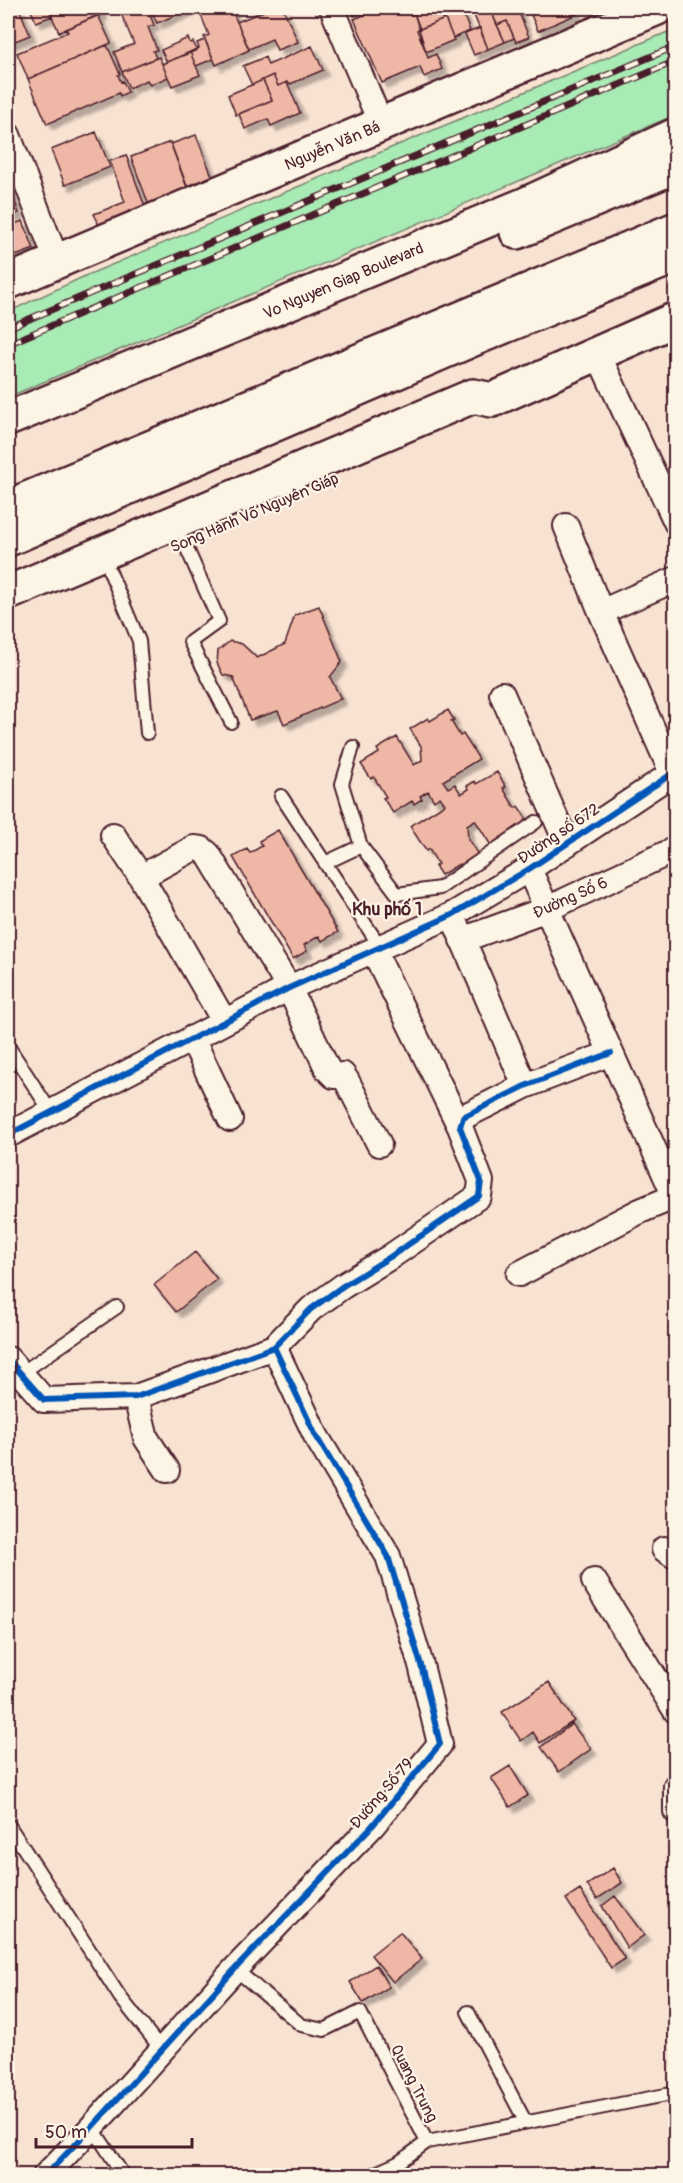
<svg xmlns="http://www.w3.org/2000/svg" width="683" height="2183" font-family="Pangolin,sans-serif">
<defs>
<filter id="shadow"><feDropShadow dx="5.5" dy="5.5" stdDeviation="1.5" flood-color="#0004"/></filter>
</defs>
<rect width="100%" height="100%" fill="#f8e2d2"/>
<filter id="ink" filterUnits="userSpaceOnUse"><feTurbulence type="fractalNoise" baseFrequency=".0167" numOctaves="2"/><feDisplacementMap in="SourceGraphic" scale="12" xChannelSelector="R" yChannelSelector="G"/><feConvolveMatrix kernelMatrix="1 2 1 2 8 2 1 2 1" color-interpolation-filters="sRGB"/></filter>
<g filter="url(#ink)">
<path fill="#a8ebb5" stroke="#798570" stroke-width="1.5" d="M675,29V115L8,397V312L85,276Z"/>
<path fill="#efb7a5" stroke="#4a1f2b" stroke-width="1.5" filter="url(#shadow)" d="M19,8L30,35L8,44V11Z
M30,8H48L52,16L36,22Z
M48,8H100L102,14L59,32Z
M124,8H147L154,25L148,27L157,50L153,51L156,58L122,72L114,52L134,44L119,9Z
M157,8H193L157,23L151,10Z
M215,8H231L249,50L216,65L204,37L209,35L200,13Z
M271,8H283L298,42L277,50L272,39L249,49L237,22Z
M350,8H374L354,16Z
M382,8H406L410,15L414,13L428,58L436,54L442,69L424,77L420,67L382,83L354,19Z
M428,8H440L445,19L420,29L414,13Z
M440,8H460L461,9L444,16Z
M471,8H500L491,11L505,42L488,49Z
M500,8H517L529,37L516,42L507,21L497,25L491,11Z
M528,8H575L577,14L538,31Z
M461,9L470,31L453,38L444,16Z
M98,15L111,43L28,79L17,53L68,32L66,29Z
M445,19L454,40L426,52L417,30Z
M507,21L514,38L505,42L497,25Z
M480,28L488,49L474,55L465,34Z
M188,38L190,43L193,42L197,50L167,62L161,50Z
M205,40L213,59L196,66L190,52L199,48L197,43Z
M107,45L120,74L118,75L121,82L123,81L128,92L120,96L119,93L47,124L28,79Z
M312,46L323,70L288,85L287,82L278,86L273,75L252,85L243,66L265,57L268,65Z
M190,52L200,75L172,86L162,64Z
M159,57L168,77L150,85L147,80L129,88L122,72Z
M273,75L278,86L287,82L300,113L271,126L268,119L245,129L239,114L272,100L263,80Z
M263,80L272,100L236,115L228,95Z
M96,132L110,167L65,185L51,150Z
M196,135L212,176L187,186L171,144Z
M170,142L192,201L153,216L131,157Z
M126,155L147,212L101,230L94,214L125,202L110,161Z
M8,183L19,213L8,217Z
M23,221L34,249L8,259V226Z
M319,606L342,662L330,677L341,699L284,724L278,711L250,720L233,677L223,675L217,663L218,651L230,641L242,644L257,658L285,644L295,615Z
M448,710L454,720L451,721L460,736L463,734L479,759L443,781L448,788L455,784L461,794L469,789L467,786L475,781L476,784L497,772L506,787L503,788L515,808L518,806L528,821L510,832L512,835L492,847L475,820L467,825L468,839L479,856L461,867L459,864L441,875L435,866L438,864L429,849L426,851L410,826L445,804L440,797L434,801L428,791L420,796L422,799L414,804L412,801L393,813L383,798L386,797L374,777L371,779L361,764L379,753L377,749L397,737L414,765L422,760L421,746L410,729L428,718L430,721Z
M278,830L338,932L322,941L319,936L304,945L307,951L293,959L233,857L247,849L250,853L262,846L259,841Z
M195,1252L217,1279L176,1312L154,1285Z
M549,1682L574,1721L540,1743L533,1732L521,1741L502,1712Z
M572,1724L591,1749L559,1772L541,1747Z
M510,1766L528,1795L510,1807L491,1778Z
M613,1868L622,1883L597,1899L587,1885Z
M580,1890L625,1959L611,1968L566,1899Z
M615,1896L644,1935L627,1948L602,1906Z
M400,1932L422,1959L393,1982L371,1955Z
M376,1965L389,1987L363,2003L350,1982Z"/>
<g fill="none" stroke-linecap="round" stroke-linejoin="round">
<defs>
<path id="service" d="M184,542L219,621L190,642L231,722
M110,572L139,641L147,733
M281,796L381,948
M361,846L397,894L440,888L536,822
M325,863L361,846L342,784L353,747
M8,1046L51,1112
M20,1374L117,1307
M8,1824L120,1997L161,2049
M235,1969L301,2025L324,2030L360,2012L427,2142L676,2093
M468,2012L525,2121
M92,2127L124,2176
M369,2176L398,2163L427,2142"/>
<path id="minor" d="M332,8L381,124
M8,135L57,261
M597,352L676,522
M566,526L601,612
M676,579L601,612L676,782
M502,694L567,844
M113,835L141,877L224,1021
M529,869L676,1199
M141,877L194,848L202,849L208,854L289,988L328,1070L334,1076L343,1075L347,1081L379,1144
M457,926L525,1086
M462,940L547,909L676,849
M374,951L460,1127
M192,1038L230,1119
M8,1135L289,988L452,915L529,869L676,771
M519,1274L640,1211L676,1196
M8,1359L44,1400L136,1397L274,1347L311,1309L343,1286L390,1257L479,1196L481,1181L460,1127L463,1117L525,1086L611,1053
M136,1397L146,1438L167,1470
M664,1549L676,1557
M594,1581L676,1711
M676,1786V1811
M45,2176L92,2127L235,1969L372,1826L440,1744L421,1665L388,1556L316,1436L274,1347"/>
<path id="secondary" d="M8,282L657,8
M8,593L473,396L492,400L676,319"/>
<path id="trunk" d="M517,232L676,166
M8,419L524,205L676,135
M8,507L676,229
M8,539L473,339L676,256"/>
</defs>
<use href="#service" stroke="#4a1f2b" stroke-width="16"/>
<use href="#minor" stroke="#4a1f2b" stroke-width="28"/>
<use href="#secondary" stroke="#4a1f2b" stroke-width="38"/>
<use href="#trunk" stroke="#4a1f2b" stroke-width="38"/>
<use href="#service" stroke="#fcf5e5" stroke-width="12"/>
<use href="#minor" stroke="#fcf5e5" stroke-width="24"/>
<use href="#secondary" stroke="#fcf5e5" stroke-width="33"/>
<use href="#trunk" stroke="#fcf5e5" stroke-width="33"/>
<defs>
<path id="rail" d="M8,328L676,46
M8,344L676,61"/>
</defs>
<use href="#rail" stroke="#4a1f2b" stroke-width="7"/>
<use href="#rail" stroke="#fcf5e5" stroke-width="4.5" stroke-dasharray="14" stroke-linecap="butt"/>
<defs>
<path id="cycleway" d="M8,1135L289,988L452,915L529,869L676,771
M8,1359L44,1400L136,1397L274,1347L311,1309L343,1286L390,1257L479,1196L481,1181L460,1127L463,1117L525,1086L611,1053
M45,2176L92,2127L235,1969L372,1826L440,1744L421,1665L388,1556L316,1436L274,1347"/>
</defs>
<use href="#cycleway" stroke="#fcf5e5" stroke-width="10"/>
<use href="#cycleway" stroke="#0057b8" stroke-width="6"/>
</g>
</g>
<g text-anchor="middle" stroke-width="4.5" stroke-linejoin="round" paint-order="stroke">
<g font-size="16" fill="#4a1f2b" stroke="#fcf5e5">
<text transform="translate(332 145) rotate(-23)" y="6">Nguyễn Văn Bá</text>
<text transform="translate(343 280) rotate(-23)" y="6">Vo Nguyen Giap Boulevard</text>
<text transform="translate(254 512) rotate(-23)" y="6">Song Hành Võ Nguyên Giáp</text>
<text transform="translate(558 833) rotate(-34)" y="6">Đường số 672</text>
<text transform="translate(570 897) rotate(-24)" y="6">Đường Số 6</text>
<text transform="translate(381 1793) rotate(-49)" y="6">Đường Số 79</text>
<text transform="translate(415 2083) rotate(63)" y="6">Quang Trung</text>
</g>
<g font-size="18" font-weight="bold" fill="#4a1f2b" stroke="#fcf5e5">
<text x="387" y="915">Khu phố 1</text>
</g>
</g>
<rect width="683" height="2183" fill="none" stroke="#fcf5e5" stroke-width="30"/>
<rect x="15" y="15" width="653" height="2153" fill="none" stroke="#4a1f2b" stroke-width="2" filter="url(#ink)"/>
<path d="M36 2138v9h156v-9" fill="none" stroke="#4a1f2b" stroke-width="3"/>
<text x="45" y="2138" font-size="18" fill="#4a1f2b" stroke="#fcf5e5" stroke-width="4.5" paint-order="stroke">50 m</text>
</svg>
